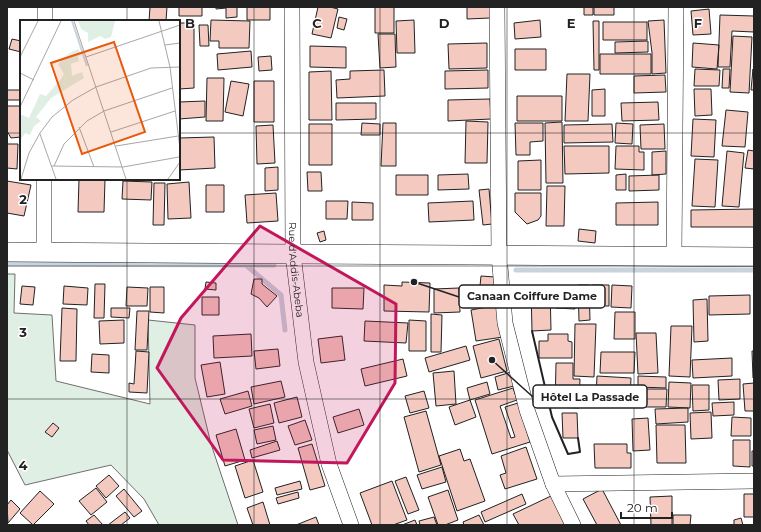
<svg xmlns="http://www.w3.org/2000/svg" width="761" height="532" font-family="Montserrat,sans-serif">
<rect width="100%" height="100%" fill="#fff"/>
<path fill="#e0efe3" stroke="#6f6f6f" d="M7,274H15L14,313L52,315L56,381L150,404L148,320L195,325V378L211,444L238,525H159L144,499L111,465L25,485L7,450Z"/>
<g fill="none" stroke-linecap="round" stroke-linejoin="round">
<path stroke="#c7d3dd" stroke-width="5" d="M7,264L274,265
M247,266L281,295L285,330
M516,270H754"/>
</g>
<path fill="#f3c9c0" stroke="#222" d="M150,7H167L166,21H149Z
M179,7H202V16H179Z
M216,7H237V17L226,18V8L216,9Z
M247,7H270V20H247Z
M318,7H330L338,9L331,38L312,34Z
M375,7H394V33H375Z
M467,7H491L490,18L467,19Z
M584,7H593V15H584Z
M594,7H614V15H594Z
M709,9L711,34L693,35L691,11Z
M720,15L754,16V32L732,31L730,67H718Z
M339,17L347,19L344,30L337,28Z
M131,20V21H105Z
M211,20L250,21L249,48H219V41H210Z
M414,20L415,53H397L396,21Z
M540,20L541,37L515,39L514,23Z
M664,20L666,73L652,74V53L648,21Z
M593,21H599V70H594Z
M603,22H647V40H603Z
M179,23H194V88L179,89Z
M199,25H208L209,46H200Z
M378,34H395L396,67L380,68Z
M733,36L752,37L749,93L730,92Z
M12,39L21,41V52L9,49Z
M648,41V52L615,53V42Z
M487,43V68L449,69L448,44Z
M693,43L719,45L717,69L692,67Z
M310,46L346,47V68L310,67Z
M515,49H546V70H515Z
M251,51L252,67L218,70L217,54Z
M600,54H651V74H600Z
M271,56L272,70L259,71L258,57Z
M695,69L720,70L719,86H694Z
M723,69H730L729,88H722Z
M753,69L754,90H751Z
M384,70L385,96L337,98L336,80L350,79V71Z
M488,70V88L445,89V71Z
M331,71L332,120H309V72Z
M567,74H590L588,121H565Z
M665,75L666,92L634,93V76Z
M207,78H224L223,121H206Z
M231,81L249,84L243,116L225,112Z
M254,81H274V122H254Z
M605,89V116H592V90Z
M694,89H711L712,115L695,116Z
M7,90H21V100H7Z
M517,96H562V121H517Z
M490,99L491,119L448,121V100Z
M205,101V117L179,119V102Z
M658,102L659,120L622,121L621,103Z
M336,103H376V119L336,120Z
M7,106H21V137L11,138L7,131Z
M726,110L748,112L745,147L722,146Z
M693,119L716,120L714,157L691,156Z
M466,121L488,122L487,163H465Z
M562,122L563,183H546L545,123Z
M362,123L380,124V135H361Z
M383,123H396V166H381Z
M515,123H543V141L530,142V155H516Z
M616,123L633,124L632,144L615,143Z
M309,124H332V165H309Z
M612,124L613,142L564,143V125Z
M664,124L665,149H641L640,125Z
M273,125L275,163L257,164L256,126Z
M214,137L215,168L179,170V138Z
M7,144H18L17,169L7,168Z
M564,146H609V173L565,174Z
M616,146H639V152H644V170L615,169Z
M748,150L754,151V169L745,168Z
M666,151V174L652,175V152Z
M727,151L744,153L739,207L722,206Z
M695,159L718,160L715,207L692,206Z
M541,160V190H518V161Z
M278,167V190L265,191V168Z
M307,172H321L322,191H308Z
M468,174L469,189L438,190V175Z
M626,174V190H616V175Z
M396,175H428V195H396Z
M659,175V190L629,191V176Z
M79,179H105L104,212H78Z
M7,181L31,185L24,216L7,213Z
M123,181L152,182L151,200L122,199Z
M189,182L191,218L168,219L167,184Z
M154,183H165L164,225H153Z
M206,185H224V212H206Z
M547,186H565L564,226H546Z
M489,189L492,224L483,225L479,190Z
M276,193L278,221L247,223L245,195Z
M515,193H541V216L538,220L527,224L515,212Z
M326,201H348L347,219H326Z
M473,201L474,220L429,222L428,203Z
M352,202L373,203V220H352Z
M658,202V225H616V203Z
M754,209V227H691V210Z
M579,229L596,231L595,243L578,241Z
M324,231L326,240L320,242L317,233Z
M481,276L495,277V287L480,286Z
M254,279H262V284L277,296L267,307L259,298L251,294Z
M206,282L216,283V290L205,289Z
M402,282L430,283L429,312L384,311V285L402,286Z
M95,284H105L104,318H94Z
M578,285H589L590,320L579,321Z
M592,285H609V306H592Z
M612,285L632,286L631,308L611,307Z
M22,286L35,287L33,305L20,304Z
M64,286L88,288L87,305L63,304Z
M127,287L148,288L147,306H126Z
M150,287H164V313L150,312Z
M556,287L576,288L575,309L556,308Z
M332,288H364L363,309L332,308Z
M459,288L460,312L434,313V289Z
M531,288H550L551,330L532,331Z
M750,295V314L709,315V296Z
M202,297H219V315H202Z
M707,299L708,341L694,342L693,300Z
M498,305L503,337L476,341L471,310Z
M62,308L77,309L76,361H60Z
M111,308H130L129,318L111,317Z
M137,311H149L147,350H135Z
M615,312H635V339H614Z
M431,314L442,315L441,352H431Z
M124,320V343L100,344L99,321Z
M409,320L426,321V351H409Z
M365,321L408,323L406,343L364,341Z
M575,324H596L594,377L574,376Z
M671,326H692L690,377L669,376Z
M636,333H656L658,373L638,374Z
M251,334L252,356L214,358L213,336Z
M548,334H568V341L572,342V358H539V341H548Z
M342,336L345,360L321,363L318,339Z
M499,339L507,371L481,378L473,346Z
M466,346L470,360L429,372L425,358Z
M278,349L280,366L256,369L254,351Z
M136,351L149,352L147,393L129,392V383L134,384Z
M752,351H754V378H753Z
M601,352H635L634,373H600Z
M92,354L109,355V373L91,372Z
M732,358V376L693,378L692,360Z
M403,359L407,376L365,386L361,369Z
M220,362L225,394L207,397L201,365Z
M556,363H573V379H580L579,408L555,407Z
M454,371L456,404L436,406L433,373Z
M511,372L514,386L498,390L495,377Z
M597,376L631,378L630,399L596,397Z
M638,376L666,377V388L638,387Z
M740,379V399L719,400L718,380Z
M281,381L285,397L254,404L251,387Z
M487,382L490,394L470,400L467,388Z
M669,382L691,383L690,408L668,407Z
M754,383V411H745L743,384Z
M692,385H709V410L693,411Z
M513,388L517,400L500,406L511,438L515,437L505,407L518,403L530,442L492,454L475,400Z
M637,389H667L666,407H637Z
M248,391L252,406L225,414L220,399Z
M424,391L429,408L410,413L405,396Z
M297,397L302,417L279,423L274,403Z
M470,400L476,417L455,425L449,407Z
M734,402V415L713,416L712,403Z
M270,404L274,423L254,428L249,409Z
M688,408V422L656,424L655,409Z
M359,409L364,425L338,433L333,417Z
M426,411L441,465L419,472L404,417Z
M711,412L712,438L691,439L690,413Z
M562,413H577L578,438H563Z
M732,417L751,418V436H731Z
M648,418L650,450L633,451L632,419Z
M305,420L312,440L295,445L288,426Z
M53,423L59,428L52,437L45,432Z
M656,425H685L686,463H657Z
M273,426L276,440L257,444L254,430Z
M236,429L245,460L225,466L216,435Z
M733,440H750V467L733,466Z
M277,441L280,450L252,458L250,450Z
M312,444L325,486L310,490L298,448Z
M594,444H627V453H631V468H595Z
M526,447L537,479L505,489L500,475L506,473L501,456Z
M460,449L464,461L470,459L485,501L457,511L439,456Z
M752,451H754V466H752Z
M253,460L263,492L245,498L235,466Z
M442,467L446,482L422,489L417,475Z
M109,475L119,486L106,498L96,486Z
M406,477L419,510L408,514L395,481Z
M300,481L302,489L277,495L275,488Z
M392,481L407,520L393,525H372L360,493Z
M96,488L107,502L91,515L79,501Z
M124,489L142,511L134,517L116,496Z
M602,489L621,525H597L583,499Z
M448,490L458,520L445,525H438L428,497Z
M40,491L54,504L33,525L20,513Z
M298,492L299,498L278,504L276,498Z
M522,494L526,504L485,522L481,512Z
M744,494H754V517H744Z
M551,496L565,525H519L513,514Z
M672,496V525H651L650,497Z
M11,500L20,509L8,523L7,505Z
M263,502L270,525H253L247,508Z
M125,512L130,518L121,525H108Z
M94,515L103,525H89L86,521Z
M479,515L484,525H464L463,522Z
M673,515H691L690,525H673Z
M316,517L319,525H296Z
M434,517L437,525H420L419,521Z
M741,518L743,525H732H734V520Z
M415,520L417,525H402Z"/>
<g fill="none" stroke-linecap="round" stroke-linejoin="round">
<defs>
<g id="minor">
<path id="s1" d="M292,7L293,254L306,362L329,464L351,525"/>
<path d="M497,7L499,255L505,323L527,410L553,484L573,525"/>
<path d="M45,21V7"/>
<path d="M44,252V179"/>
<path d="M674,256L676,7"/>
<path d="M553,484L754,481"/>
</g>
<path id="tertiary" d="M7,252L754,257"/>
</defs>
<use href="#minor" stroke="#222" stroke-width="16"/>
<use href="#tertiary" stroke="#222" stroke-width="20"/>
<use href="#minor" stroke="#fff" stroke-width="15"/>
<use href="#tertiary" stroke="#fff" stroke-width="19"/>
<path stroke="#222" stroke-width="2" d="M532,331L552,417L568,454L580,452L578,438"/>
</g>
<path fill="#c2185b" fill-opacity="0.2" stroke="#c2185b" stroke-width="3" stroke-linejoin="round" d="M260,226L396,304L395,383L347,463L223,460L157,368L181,318Z"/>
<path fill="none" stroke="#222" stroke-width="1" stroke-opacity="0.55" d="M127,7V21M254,7V525M380,7V525M507,7V525M634,7V525M7,133H21M179,133H754M127,179V525M7,266H754M7,399H754"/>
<g text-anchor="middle" stroke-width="3" stroke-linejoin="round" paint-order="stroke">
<g font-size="10" fill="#222" stroke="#fff">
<text dy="4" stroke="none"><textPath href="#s1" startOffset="263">Rue d'Addis-Abeba</textPath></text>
</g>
</g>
<g transform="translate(20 20)">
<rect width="160" height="160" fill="#fff"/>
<path d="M58,1H95L91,17L85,19L80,16L68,22V13L61,9ZM58,29L62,35L58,36L59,41L51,44L52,56L62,52L64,58L31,78L16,97L21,101L14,106L10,115L5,113L0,121V94L9,98L20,74L26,76L41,59L44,54L38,44L48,34Z" fill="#e0efe3"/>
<path fill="none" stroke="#c7d3dd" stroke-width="2" d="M52,1L67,46"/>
<path fill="none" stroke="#a7a7a7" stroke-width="1" d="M54,1L106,159M139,1L150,47L160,129M145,25L160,23M0,37L18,1M66,37L160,5M0,53L14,60M0,87L41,1M59,107L74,147M91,112L155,91M20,114L36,159M96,126L158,116M31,146L103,147L159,137M34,146L44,124L67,101L84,91L152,68M1,159L9,133L20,113L32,97L53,80L76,67L131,48L160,47M148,159L160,142"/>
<path fill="#e8590c" fill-opacity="0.15" stroke="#e8590c" stroke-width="2" d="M94,22L125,112L62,134L31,43Z"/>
<rect width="160" height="160" fill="none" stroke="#222" stroke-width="2"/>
</g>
<g font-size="13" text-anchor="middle" font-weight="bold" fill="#222" stroke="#fff" stroke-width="3" stroke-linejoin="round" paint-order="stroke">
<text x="190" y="28">B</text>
<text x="317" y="28">C</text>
<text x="444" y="28">D</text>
<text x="571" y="28">E</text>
<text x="698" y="28">F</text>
<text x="23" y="204">2</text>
<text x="23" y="337">3</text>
<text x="23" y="470">4</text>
</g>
<path fill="none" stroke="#222" stroke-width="1.5" d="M414 282L459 297M492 360L533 397"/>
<g fill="#222" stroke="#fff" stroke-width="1.5">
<circle cx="414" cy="282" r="4"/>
<circle cx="492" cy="360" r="4"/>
</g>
<g fill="#fff" stroke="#222" stroke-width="1.5">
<rect x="459" y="285" width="146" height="23" rx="4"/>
<rect x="533" y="385" width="114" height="23" rx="4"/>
</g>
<g font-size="11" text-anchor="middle" font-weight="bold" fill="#222">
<text x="532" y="300">Canaan Coiffure Dame</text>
<text x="590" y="401">Hôtel La Passade</text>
</g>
<rect width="761" height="532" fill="none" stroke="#222222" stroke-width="16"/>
<path d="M621 512v6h51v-6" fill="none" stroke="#222222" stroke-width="2"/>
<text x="627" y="512" font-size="12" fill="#222222" stroke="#ffffff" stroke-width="3" paint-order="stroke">20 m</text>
</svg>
